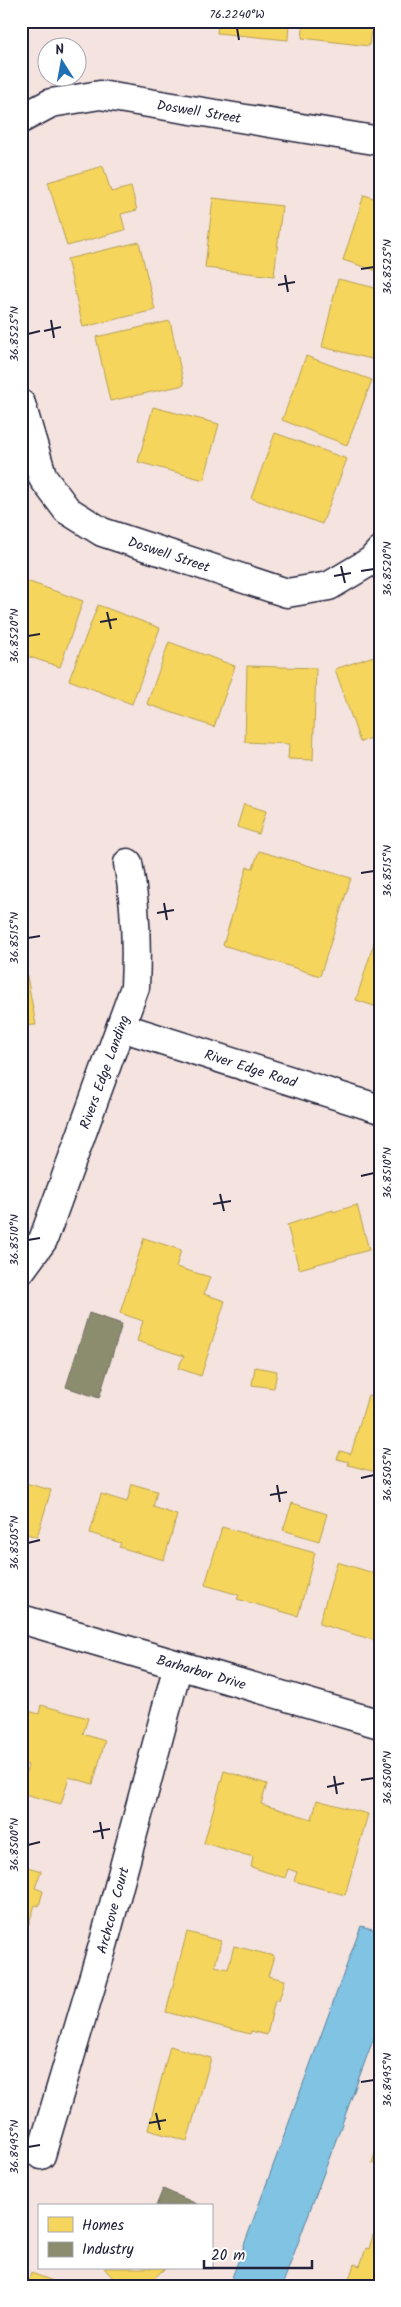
<svg xmlns="http://www.w3.org/2000/svg" width="401" height="2307" font-family="Kalam,sans-serif">
<rect width="100%" height="100%" fill="#f4e3df"/>
<filter id="ink" filterUnits="userSpaceOnUse"><feTurbulence type="fractalNoise" baseFrequency=".02" numOctaves="2"/><feDisplacementMap in="SourceGraphic" scale="10" xChannelSelector="R" yChannelSelector="G"/><feConvolveMatrix kernelMatrix="1 2 1 2 8 2 1 2 1" color-interpolation-filters="sRGB"/></filter>
<g filter="url(#ink)">
<path fill="#81c3e2" stroke="#5b839f" d="M361,1926L380,1931V2021L282,2286H229Z"/>
<path fill="#f6d55c" stroke="#b69f52" d="M219,21H289L288,40L217,33Z
M304,21H372L369,46L302,38Z
M103,166L111,192L131,187L137,210L121,214L125,230L67,246L48,182Z
M364,195L380,200V272L343,260Z
M213,198L282,206L274,276L205,268Z
M139,242L155,310L83,327L67,259Z
M338,279L380,289V361L322,347Z
M170,321L184,385L110,401L96,337Z
M306,356L372,380L347,445L282,420Z
M153,407L219,424L204,480L138,462Z
M275,433L347,459L322,524L251,498Z
M21,579L83,601L60,667L21,654Z
M98,605L160,628L132,704L69,680Z
M169,642L235,666L214,727L147,704Z
M380,654V735L360,742L335,669Z
M247,666L316,668L313,760L288,759L289,744L245,742Z
M244,804L266,811L259,834L237,827Z
M259,851L351,878L320,976L223,945L247,867L253,868Z
M377,933L380,934V1008L356,1000Z
M21,960L23,972L26,971L36,1025L22,1026L21,1029Z
M357,1205L369,1250L299,1269L287,1225L333,1210V1212Z
M144,1238L181,1250L176,1267L210,1277L204,1294L225,1301L201,1376L178,1368L184,1356L137,1341L143,1321L120,1313Z
M255,1367L277,1371L274,1388L252,1385Z
M368,1395L380,1398V1473L348,1465L349,1462L337,1459L340,1451L351,1454Z
M21,1475H23L21,1482L51,1490L37,1537L21,1532Z
M132,1484L157,1491L153,1507L177,1515L164,1560L119,1547L121,1543L90,1533L101,1494L127,1502Z
M292,1503L327,1514L319,1541L283,1530Z
M222,1527L315,1553L298,1616L237,1599L239,1595L205,1585Z
M337,1562L380,1575V1642L319,1624Z
M41,1705L88,1718L83,1734L105,1741L93,1784L69,1777L61,1804L21,1793L28,1765L21,1763V1709L39,1714Z
M224,1771L267,1784L261,1804L312,1819L317,1800L368,1814L345,1895L294,1881L297,1872L288,1869L285,1878L251,1867L253,1857L204,1843Z
M21,1865L41,1871L35,1888L43,1891L39,1906L35,1905L28,1926L21,1923Z
M187,1932L221,1941L215,1966L228,1969L234,1946L274,1956L268,1976L285,1980L279,2001L275,2000L267,2035L251,2031L250,2034L166,2012Z
M170,2046L211,2058L187,2141L148,2130Z
M380,2138V2165L372,2163Z
M373,2235L380,2237V2286H347L354,2264L360,2266L366,2248L369,2249Z
M104,2268H165L146,2286H120Z
M31,2273L67,2286H27Z"/>
<path fill="#8c8c6e" stroke="#6c6c5f" d="M89,1313L122,1324L99,1398L66,1387Z
M163,2189L197,2204L196,2206H156Z"/>
<g fill="none" stroke-linecap="round" stroke-linejoin="round">
<defs>
<g id="minor">
<path id="s1" d="M21,119L51,103L100,95L380,141"/>
<path id="s2" d="M21,404L43,478L67,510L102,532L287,593L329,586L371,561L380,551"/>
<path id="s3" d="M121,1027L380,1109"/>
<path id="s4" d="M21,1270L43,1240L135,987C137,945 136,904 128,863"/>
<path id="s5" d="M21,1619L380,1724"/>
<path id="s6" d="M41,2155L104,1942L178,1665"/>
</g>
</defs>
<use href="#minor" stroke="#22223b" stroke-width="31"/>
<use href="#minor" stroke="#fff" stroke-width="28"/>
</g>
</g>
<path fill="none" stroke="#22223b" stroke-width="2" d="M237,28L239,40M361,269L374,267M285,275L288,292M278,285L295,282M51,320L54,338M44,331L61,327M28,334L40,331M341,566L345,583M361,571L374,569M334,576L351,573M107,612L111,629M100,622L117,619M28,636L40,634M361,873L374,871M164,903L167,920M157,913L174,910M28,938L40,936M361,1176L374,1173M220,1194L224,1211M213,1204L231,1201M28,1240L40,1238M361,1478L374,1475M277,1485L280,1502M270,1495L287,1492M28,1543L40,1540M334,1776L337,1794M361,1780L374,1778M327,1787L344,1783M100,1822L103,1839M93,1832L110,1829M28,1845L40,1842M361,2082L374,2080M156,2113L160,2130M149,2123L166,2120M28,2147L40,2145"/>
<g text-anchor="middle" stroke-width="5" stroke-linejoin="round" paint-order="stroke">
<g font-size="14" fill="#22223b" stroke="#fff">
<text dy="5" stroke="none"><textPath href="#s1" startOffset="184">Doswell Street</textPath></text>
<text dy="5" stroke="none"><textPath href="#s2" startOffset="229">Doswell Street</textPath></text>
<text dy="5" stroke="none"><textPath href="#s3" startOffset="136">River Edge Road</textPath></text>
<text dy="5" stroke="none"><textPath href="#s4" startOffset="216">Rivers Edge Landing</textPath></text>
<text dy="5" stroke="none"><textPath href="#s5" startOffset="188">Barharbor Drive</textPath></text>
<text dy="5" stroke="none"><textPath href="#s6" startOffset="255">Archcove Court</textPath></text>
</g>
</g>
<rect width="401" height="2307" fill="none" stroke="#fff" stroke-width="55"/>
<rect x="38" y="2204" width="175" height="65" fill="#ffffff" stroke="#a7a7b1"/>
<rect x="48" y="2217" width="25" height="15" fill="#f6d55c" stroke="#a7a7b1"/>
<text x="82" y="2230" font-size="15" fill="#22223b">Homes</text>
<rect x="48" y="2242" width="25" height="15" fill="#8c8c6e" stroke="#a7a7b1"/>
<text x="82" y="2254" font-size="15" fill="#22223b">Industry</text>
<g transform="translate(62 62) rotate(349)"><circle r="24" fill="#ffffff" stroke="#a7a7b1"/>
<path d="M0-4L9 19L0 12L-9 19Z" fill="#1f6fb2"/>
<text y="-8" font-size="14" font-weight="bold" text-anchor="middle" fill="#22223b">N</text>
</g>
<path d="M204 2260v8h108v-8" fill="none" stroke="#22223b" stroke-width="2.5"/>
<text x="211" y="2260" font-size="15" fill="#22223b" stroke="#ffffff" stroke-width="4" paint-order="stroke">20 m</text>
<rect x="28" y="28" width="346" height="2252" fill="none" stroke="#22223b" stroke-width="2"/>
<g font-size="12" text-anchor="middle" fill="#22223b">
<text x="237" y="18">76.2240°W</text>
<text transform="translate(387 267) rotate(-90)" y="4">36.8525°N</text>
<text transform="translate(14 334) rotate(-90)" y="4">36.8525°N</text>
<text transform="translate(387 569) rotate(-90)" y="4">36.8520°N</text>
<text transform="translate(14 636) rotate(-90)" y="4">36.8520°N</text>
<text transform="translate(387 871) rotate(-90)" y="4">36.8515°N</text>
<text transform="translate(14 938) rotate(-90)" y="4">36.8515°N</text>
<text transform="translate(387 1173) rotate(-90)" y="4">36.8510°N</text>
<text transform="translate(14 1240) rotate(-90)" y="4">36.8510°N</text>
<text transform="translate(387 1475) rotate(-90)" y="4">36.8505°N</text>
<text transform="translate(14 1543) rotate(-90)" y="4">36.8505°N</text>
<text transform="translate(387 1778) rotate(-90)" y="4">36.8500°N</text>
<text transform="translate(14 1845) rotate(-90)" y="4">36.8500°N</text>
<text transform="translate(387 2080) rotate(-90)" y="4">36.8495°N</text>
<text transform="translate(14 2147) rotate(-90)" y="4">36.8495°N</text>
</g>
</svg>
